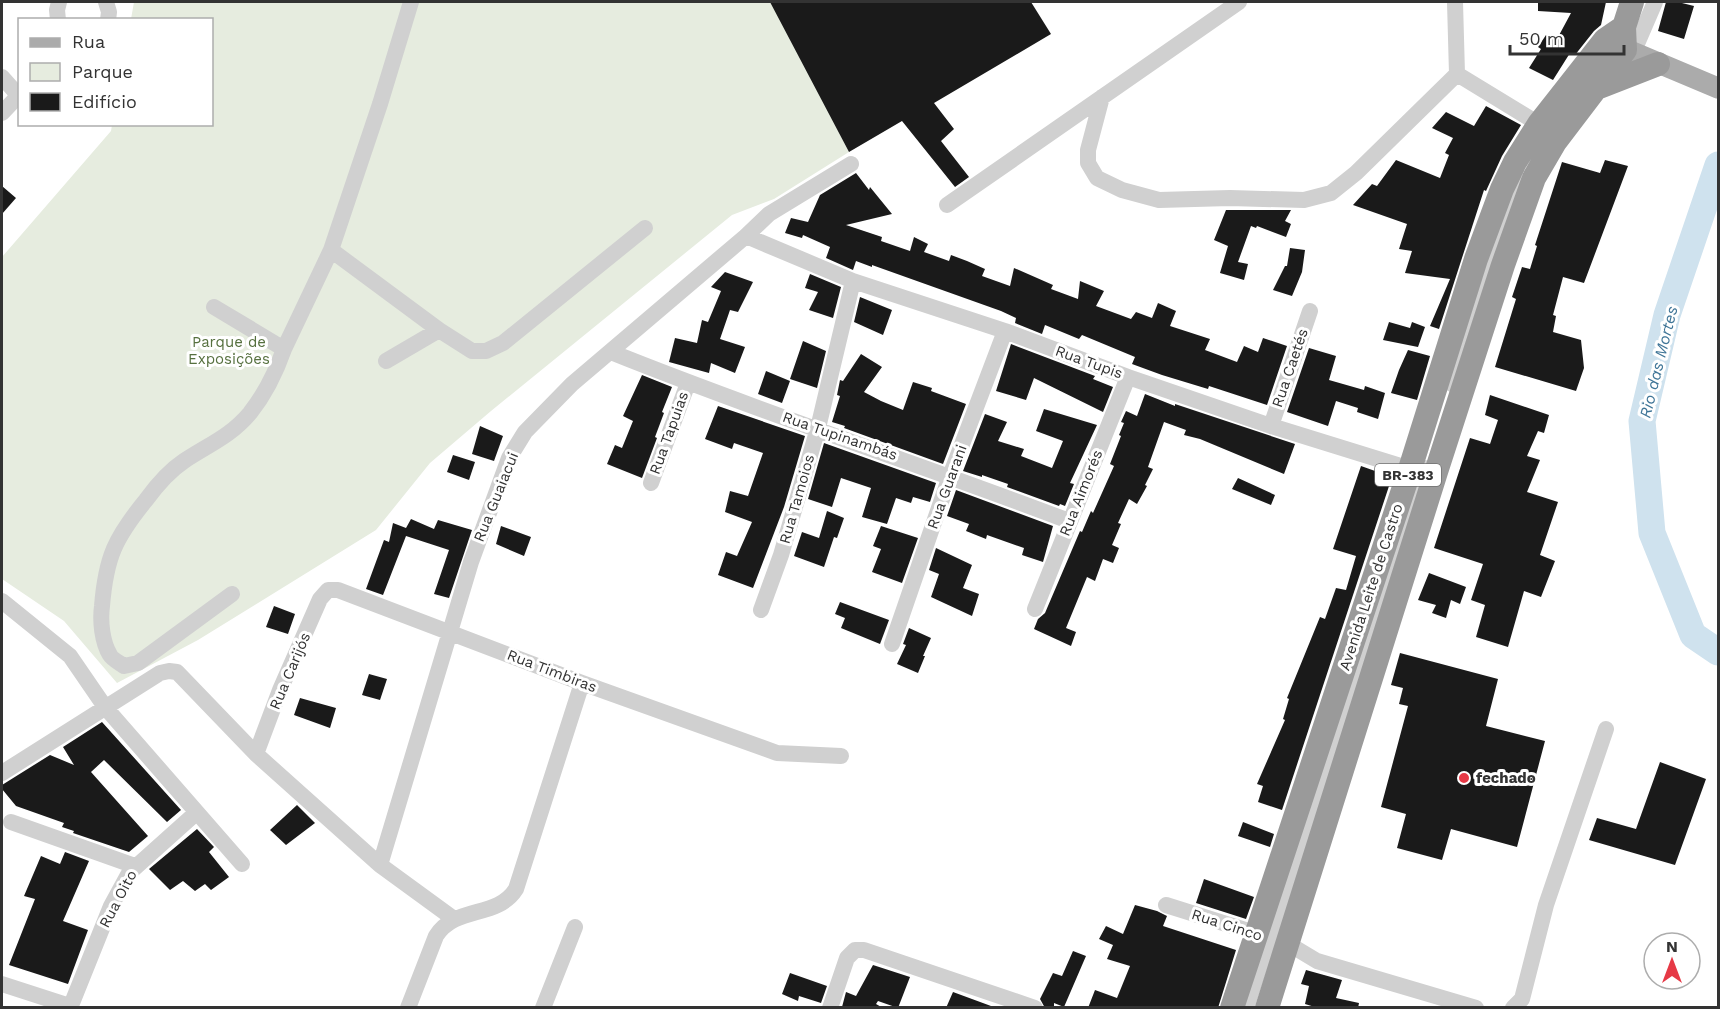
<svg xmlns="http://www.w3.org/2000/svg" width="1720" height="1009" font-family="'Work Sans',sans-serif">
<rect width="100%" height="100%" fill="#fff"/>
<path fill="#e6ecdf" d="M134,2H772L849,152L774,199L732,215L491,411L430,463L376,530L198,640L117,683L64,621L2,579V257L111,131L112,125L212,124V20L131,19Z"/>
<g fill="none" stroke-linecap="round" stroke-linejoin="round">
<path stroke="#cfe2ee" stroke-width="27" d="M1718,165L1667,315L1642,421L1652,533L1693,635L1718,652"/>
</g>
<path fill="#1a1a1a" d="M770,2H1031L1051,34L934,103L954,129L941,141L969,177L955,187L902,121L849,152Z
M1538,2H1606L1601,25L1594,31L1575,55L1570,53L1553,80L1529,68L1541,49L1538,47L1546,35L1557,39L1571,13L1538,11Z
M1666,2H1678L1694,6L1684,39L1658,31Z
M1486,106L1521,125L1502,156L1486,191L1484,190L1439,329L1430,326L1450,279L1405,273L1412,251L1399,249L1407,224L1353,205L1372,184L1377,186L1396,160L1440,178L1449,155L1445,153L1453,138L1432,128L1446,112L1474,126Z
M1605,160L1628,166L1584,283L1563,277L1553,315L1556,316L1553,332L1581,340L1584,368L1576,391L1495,367L1516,299L1512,297L1522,267L1530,269L1537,246L1535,245L1562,162L1600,173Z
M856,173L869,190L870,187L892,214L846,225L882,237L881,241L910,251L914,237L928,244L924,252L949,261L951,255L967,261L985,269L982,276L1010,286L1014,268L1053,285L1051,289L1078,299L1080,281L1104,291L1096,306L1131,319L1136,312L1152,318L1158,303L1176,311L1170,326L1210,339L1205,350L1237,362L1244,346L1258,352L1263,338L1287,346L1267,405L1209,386L1208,389L1162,375L1132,364L1135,357L1082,335L1079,339L1045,325L1042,334L1015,323L1016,318L1001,311L872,265V267L856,261L853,270L826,258L830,247L803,235L802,238L785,233L791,218L808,222L820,195Z
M2,186L16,198L2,214Z
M1226,210H1291L1285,221L1291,224L1286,237L1257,226L1256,228L1251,226L1238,262L1248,264L1244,280L1220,273L1228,246L1214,240Z
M1290,248L1305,250L1302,272L1292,296L1273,290L1285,266H1287Z
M725,272L753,282L738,312L730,310L720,339L745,347L735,373L711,363L709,373L669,362L675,338L697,343L702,320L708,322L721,291L711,287Z
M810,274L841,287L833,318L809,310L818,292L805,288Z
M860,297L892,310L883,335L854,322Z
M1389,322L1410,328L1412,322L1425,327L1418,347L1383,340Z
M803,341L826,351L817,388L790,379Z
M1011,344L1095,376L1093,379L1113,387L1103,412L1034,378L1026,400L996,391Z
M1309,348L1336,356L1329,380L1364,390L1365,386L1385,393L1378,419L1357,412L1358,408L1336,401L1328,426L1287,412Z
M1408,350L1430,356L1417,400L1391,393L1399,370Z
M861,354L882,367L864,392L881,401L903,410L913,382L932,388L931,391L966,404L943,464L844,428L845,426L832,422L840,396L837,395L840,380L843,381Z
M766,371L790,381L782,403L758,394Z
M642,375L672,387L662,412L664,413L655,437L657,438L642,478L607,464L615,445L622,448L633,421L623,416Z
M1145,394L1175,406V404L1295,444L1284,474L1200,439L1184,435L1186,430L1164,422L1148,467L1153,469L1145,485L1147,486L1137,504L1129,499L1118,523L1121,524L1112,545L1119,548L1113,563L1103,559L1095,581L1087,577L1066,628L1076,632L1071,646L1034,629L1038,619L1045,613L1080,531L1082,532L1091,511L1093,513L1114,466L1110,464L1121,436L1119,435L1124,423L1121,422L1126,411L1137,416Z
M1490,395L1549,415L1544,433L1538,431L1527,456L1540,460L1527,492L1558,502L1540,555L1555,561L1541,597L1524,591L1508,647L1476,637L1485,605L1471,600L1483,564L1434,548L1470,438L1490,444L1498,420L1485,415Z
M718,406L805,436L784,507L753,588L718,575L726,552L737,556L752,522L725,512L730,491L748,496L763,453L734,443L732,449L705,439Z
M1044,409L1097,425L1070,483L1074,484L1065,506L1060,504L1059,506L1007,487L1008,484L982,475V477L963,471L985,414L1007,422L998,441L1024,449L1021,456L1052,468L1063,441L1036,431Z
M480,426L503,436L494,461L472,454Z
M824,443L936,483L930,502L913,497L911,503L896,498L887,524L862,517L871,488L841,478L832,507L808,499Z
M453,455L475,462L469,480L447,472Z
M1361,466L1392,477L1282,810L1258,802L1263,786L1257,784L1285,720L1283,719L1289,699L1287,698L1320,617L1325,619L1336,588L1346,590L1356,556L1333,549Z
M1238,478L1275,495L1271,505L1232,489Z
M956,490L1053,526L1043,562L1022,555L1024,548L987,535L986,539L966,531L969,524L947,516Z
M827,511L844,518L837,538L834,537L824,567L794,556L802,532L819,538Z
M411,519L434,529L438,520L472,530L449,598L434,594L449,550L406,536L383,595L366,589L384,540L389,542L393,523L406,528Z
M501,526L531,537L524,556L496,544Z
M881,526L918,538L902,583L872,572L881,549L873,546Z
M936,548L972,565L963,588L979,594L972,616L931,597L939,574L929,570Z
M1429,573L1466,587L1460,604L1451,600L1446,618L1432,613L1436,605L1418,600Z
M840,602L889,620L880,644L841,628L845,618L835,614Z
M274,606L295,614L288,634L266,627Z
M909,628L931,638L923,656H925L918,673L897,664L906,645L903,644Z
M1400,653L1498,679L1486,726L1545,741L1517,847L1451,829L1442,860L1397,848L1406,814L1381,807L1408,706L1399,704L1403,688L1391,685Z
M369,674L387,679L380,700L362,695Z
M300,698L336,708L330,728L294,715Z
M102,722L181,810L167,822L104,760L91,772L148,836L129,852L73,833L74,831L62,827L64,823L16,806L2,789V785L50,755L74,765L63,747Z
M1660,762L1706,779L1675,865L1589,840L1597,818L1636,829Z
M297,805L315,823L286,845L270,830Z
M1243,822L1274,834L1270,847L1238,836Z
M197,829L214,847L209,852L229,877L211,890L205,884L195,891L183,881L170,890L149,869Z
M65,852L89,861L63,921L88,930L68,984L9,965L35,899L24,896L41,856L60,864Z
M1204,879L1254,897L1246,919L1196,903Z
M1135,905L1157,911L1167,916L1163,926L1236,950L1218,1008H1088L1095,990L1117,998L1130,966L1107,959L1113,945L1099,939L1106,926L1123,934Z
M1073,951L1086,956L1064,1007L1054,1003V1008H1045L1040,999L1053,973L1062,976Z
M873,965L910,977L898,1008L878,1001L876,1004L883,1008L842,1007L846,992L856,996Z
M1306,970L1342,980L1336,998L1359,1003L1358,1008H1318L1305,1004L1309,986L1301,984Z
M790,973L827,986L821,1003L799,996L798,1001L782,994Z
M953,992L991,1006V1008H946Z"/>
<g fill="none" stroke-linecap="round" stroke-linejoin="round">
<path stroke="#d0d0d0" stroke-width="16" d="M106,2L109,12L108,20
M411,2L380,104L331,250L439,330L472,351H486L503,343L645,228
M58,20L57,10L59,2
M1633,53L1655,2
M1457,74L1539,124
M2,77L18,95
M1102,97L1088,150V163L1097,178L1122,190L1159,200L1230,198L1304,200L1331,193L1356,173L1457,74L1455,2
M2,113L20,94
M947,205L1239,2
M746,236L853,281L1005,331L1128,377L1271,426L1410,469L1425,468L1436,472
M214,307L284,349L331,250
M611,352C762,413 917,463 1069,521
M386,361L439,330
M1452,384L1516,182
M1271,426L1310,311
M651,483L688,383
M232,594L138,663L124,666C120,663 112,659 110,655C102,642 100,621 102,606C106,557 115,538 146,500C157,485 169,471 184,461C208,445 231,436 250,413C265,394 276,372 284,349
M2,601L70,656L105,707L242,864
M1035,609L1128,377
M761,610L781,555L818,428L853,281
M892,644L950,476L1005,331
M256,754L280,690L320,599L328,590H338L582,683L777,753L841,756
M2,773L160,673L169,671L177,672L256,754L380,865L454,919
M11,822L135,866
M380,865L471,562L509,458L525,432L572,384L746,236L769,214L851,164
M1166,905L1287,943L1317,961L1476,1008
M2,984L70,1006
M70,1008L111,906L129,873L196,813
M408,1008L436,936C456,905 497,919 516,889L582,683
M543,1008L575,927
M830,1008L847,958L855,950H864L1035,1008
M1246,1008L1420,483
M1513,1008L1522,999L1546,905L1606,729"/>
<path stroke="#ababab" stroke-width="21" d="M1611,43L1718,88"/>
<path stroke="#9a9a9a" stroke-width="24" d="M1599,87L1658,64
M1232,1008L1410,469L1476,259L1502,189L1515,162L1539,124L1605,40L1624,27
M1267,1008L1436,472L1503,265L1534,178L1555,142L1625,50L1624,27L1632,2"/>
</g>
<circle fill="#e63946" stroke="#fff" stroke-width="2" cx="1464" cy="778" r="6"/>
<g text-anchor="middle" stroke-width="6" stroke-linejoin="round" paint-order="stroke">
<rect fill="#fff" stroke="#707070" stroke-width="1.5" x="1375" y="464" width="66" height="22" rx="4.5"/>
<g font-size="14" font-weight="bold" fill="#333">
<text x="1408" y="480">BR-383</text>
</g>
<g font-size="15" fill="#56703f" stroke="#fff">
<text x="229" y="347">Parque de<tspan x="229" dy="17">Exposições</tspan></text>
</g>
<g font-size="15" fill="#333" stroke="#fff">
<text transform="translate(1089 362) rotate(20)" y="5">Rua Tupis</text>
<text transform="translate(1290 368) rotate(-71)" y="5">Rua Caetés</text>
<text transform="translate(669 433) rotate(-70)" y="5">Rua Tapuias</text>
<text transform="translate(840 436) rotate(19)" y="5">Rua Tupinambás</text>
<text transform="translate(947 487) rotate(-70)" y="5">Rua Guarani</text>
<text transform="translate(1081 493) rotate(-68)" y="5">Rua Aimorés</text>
<text transform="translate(496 497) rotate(-68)" y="5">Rua Guaiacui</text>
<text transform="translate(797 499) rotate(-74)" y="5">Rua Tamoios</text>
<text transform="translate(1371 587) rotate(-72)" y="5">Avenida Leite de Castro</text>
<text transform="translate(290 671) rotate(-67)" y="5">Rua Carijós</text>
<text transform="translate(552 671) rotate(21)" y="5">Rua Timbiras</text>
<text transform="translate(118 899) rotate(-62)" y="5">Rua Oito</text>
<text transform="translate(1227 925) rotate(18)" y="5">Rua Cinco</text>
</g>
<g font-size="15" font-weight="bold" fill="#333" stroke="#fff" text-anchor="start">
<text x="1476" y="783">fechado</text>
</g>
<g font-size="16" font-style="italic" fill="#3f7597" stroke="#fff">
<text transform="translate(1658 362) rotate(-76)" y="6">Rio das Mortes</text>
</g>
</g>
<rect width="1720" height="1009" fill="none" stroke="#333333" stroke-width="6"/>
<rect x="18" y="18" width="195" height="108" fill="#ffffff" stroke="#adadad" stroke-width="1.5"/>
<rect x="30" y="38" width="30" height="9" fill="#ababab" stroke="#adadad" stroke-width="1.5"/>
<text x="72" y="48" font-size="18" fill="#333333">Rua</text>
<rect x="30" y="63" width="30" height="18" fill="#e6ecdf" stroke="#adadad" stroke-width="1.5"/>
<text x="72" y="78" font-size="18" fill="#333333">Parque</text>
<rect x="30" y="93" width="30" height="18" fill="#1a1a1a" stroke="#adadad" stroke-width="1.5"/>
<text x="72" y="108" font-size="18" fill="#333333">Edifício</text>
<g transform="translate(1672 961)"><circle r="28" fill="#ffffff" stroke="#adadad" stroke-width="1.5"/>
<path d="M0-4.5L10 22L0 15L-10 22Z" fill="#e63946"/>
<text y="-9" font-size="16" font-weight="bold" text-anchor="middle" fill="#333333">N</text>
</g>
<path d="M1510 45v9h114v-9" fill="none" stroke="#333333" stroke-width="3"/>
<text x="1519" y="45" font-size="18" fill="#333333" stroke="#ffffff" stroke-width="4.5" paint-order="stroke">50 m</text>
</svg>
